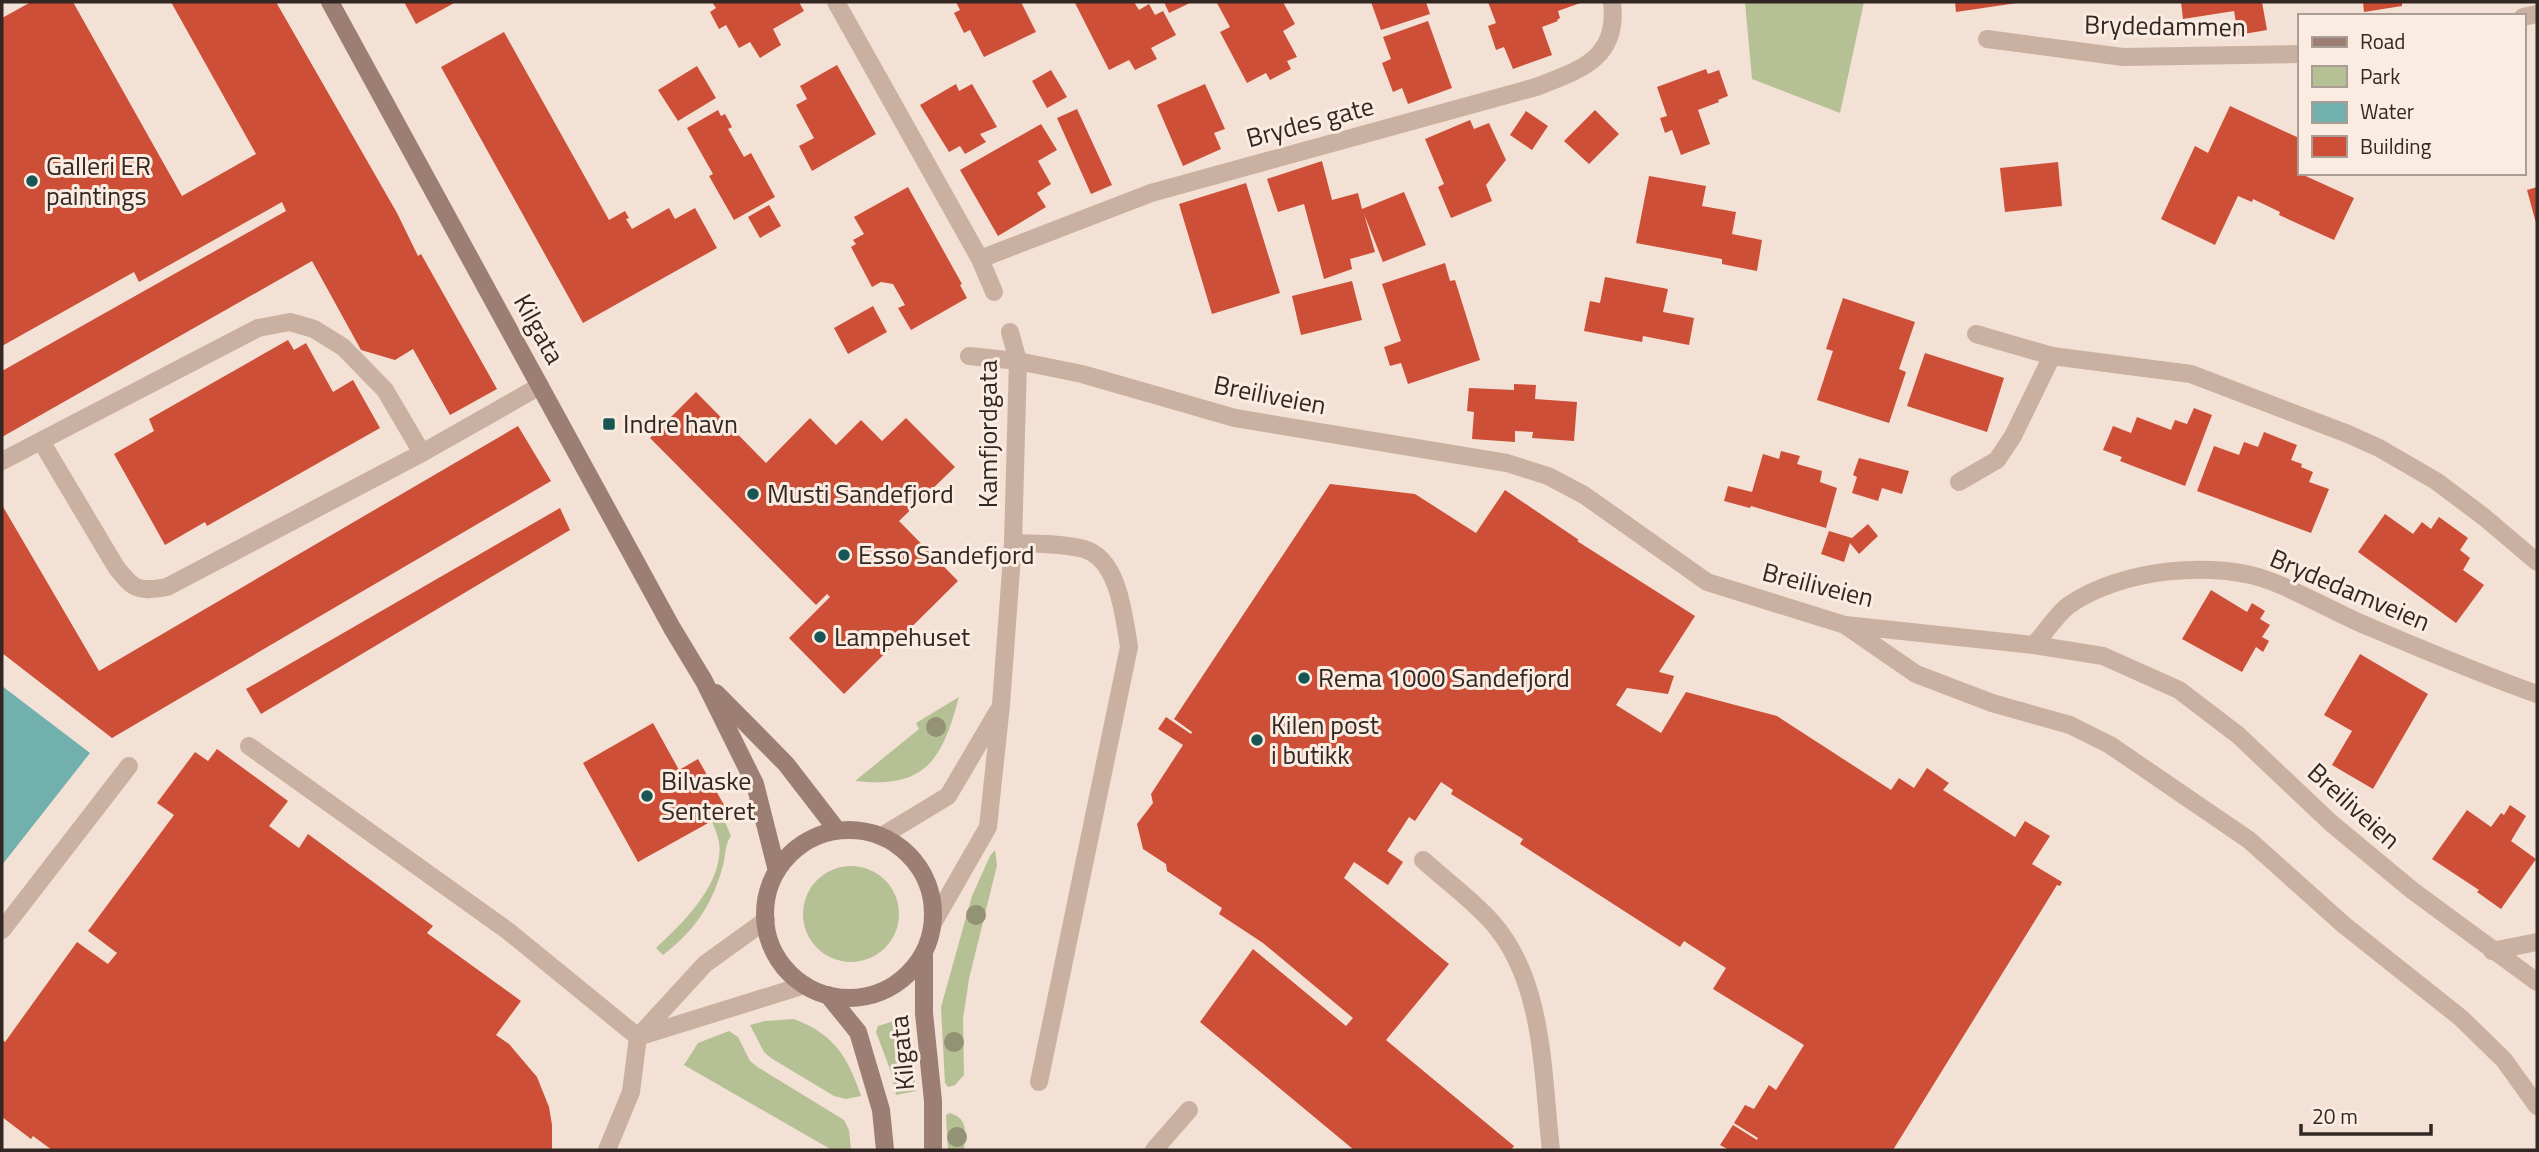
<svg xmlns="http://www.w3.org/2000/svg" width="2539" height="1152" font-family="'Titillium Web',sans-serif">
<rect width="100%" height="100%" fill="#f2e1d4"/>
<path fill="#b5c194" d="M1745,2H1864L1840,113L1752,79Z
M959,697C942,759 927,789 855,781L919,729L916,723Z
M722,815L731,836C724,845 726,858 722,869C711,907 694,931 663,955L656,948C682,924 725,883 719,842C718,835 714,828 712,821Z
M995,850L997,865L969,979L963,1019L964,1075L955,1085L948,1087L945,1083L941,1007L972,896L990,856Z
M803 914a48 48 0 1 1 96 0a48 48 0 1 1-96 0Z
M904,1018L907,1019L916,1091L896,1095L891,1072L876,1032L878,1026Z
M794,1019C834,1034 848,1057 861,1096L846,1099L834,1096L771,1058L764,1052L750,1025L765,1021Z
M729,1031L738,1037L750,1061L759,1068L844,1120L849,1130L851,1150H832L684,1065L698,1043Z
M950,1113C969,1119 965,1133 964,1150H948L946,1115Z"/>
<path fill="#72b0ad" d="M2,686L90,753L2,865Z"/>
<path fill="#cd4f37" d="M31,2H73L182,196L256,154L171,2H276L397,213L418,256L421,254L497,389L450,415L413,349L395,360L361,350L312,261L2,437V371L286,211L282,202L139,282L134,272L2,346V18Z
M404,2H456L416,24Z
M712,2H799L804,11L773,29L781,45L760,58L750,42L739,48L726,25L719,29L710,12L716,8Z
M956,2H1021L1036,32L984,57L970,30L964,33L954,13L960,10Z
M1078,2H1134L1139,10L1149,4L1155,15L1163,11L1176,35L1151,48L1157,59L1135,70L1129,60L1109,70L1075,3Z
M1164,2H1192L1169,13Z
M1219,2H1283L1295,24L1283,31L1297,57L1287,61L1291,69L1270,80L1266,73L1247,83L1220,32L1230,27L1217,3Z
M1371,2H1426L1430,14L1381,30Z
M1488,2H1583L1558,11L1560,18L1557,20L1558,21L1542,27L1552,55L1513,69L1504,47L1496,50L1488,26L1496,23Z
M1955,2H2017V3L1956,12Z
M2181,2H2262L2267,30L2238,35L2234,11L2183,19Z
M2363,2H2402V6L2364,12Z
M1428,21L1452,88L1408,104L1402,88L1393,92L1382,63L1391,59L1383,37Z
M504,32L609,220L625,211L629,218L626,219L632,229L669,208L675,219L695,208L717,248L583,323L441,67Z
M837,65L876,134L812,171L799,146L814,138L796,105L807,99L800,86Z
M697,66L716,98L678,121L658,90Z
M1706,69L1708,74L1719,70L1728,96L1718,100L1719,102L1698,110L1710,144L1681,155L1672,130L1665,133L1660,118L1667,116L1657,87Z
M1051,70L1067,97L1047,108L1032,81Z
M956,84L959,91L972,84L997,127L980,134L986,142L965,154L960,146L949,152L920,105Z
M1205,84L1225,129L1214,133L1221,149L1183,166L1157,105Z
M2230,106L2299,138V173L2354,198L2334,240L2279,215L2280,212L2253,199L2252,202L2238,196L2215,245L2161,219L2195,146L2208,153Z
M1077,109L1112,185L1091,194L1057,118Z
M718,110L721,116L725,114L732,127L728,129L744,157L751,153L775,197L734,220L709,176L713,174L687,128Z
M1595,110L1619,134L1589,164L1564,141Z
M1526,111L1548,126L1532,150L1510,135Z
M1470,120L1474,129L1489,123L1506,160L1486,185L1492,201L1451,218L1438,187L1444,184L1425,139Z
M1041,124L1057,150L1038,161L1051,184L1037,193L1046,207L998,236L960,170Z
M1322,161L1332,200L1358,193L1362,209L1404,192L1426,245L1383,262L1364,214L1375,252L1350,259L1352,269L1324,279L1304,204L1278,212L1267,179Z
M2058,162L2062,206L2005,212L2000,168Z
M1649,176L1706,186L1702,206L1736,212L1732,234L1762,240L1757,271L1722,264V259L1636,243Z
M1246,183L1280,293L1212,314L1179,204Z
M908,187L962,284L960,285L967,298L911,330L898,308L905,305L893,284L881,282L872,287L851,247L856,244L853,240L864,234L854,217Z
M2537,187V223H2536L2527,190Z
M769,205L781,226L760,238L748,217Z
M1445,263L1450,281L1455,280L1480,360L1408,384L1401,363L1390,366L1384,347L1401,341L1382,284Z
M1605,277L1668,289L1663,312L1694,318L1689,345L1643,336L1642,342L1584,331L1590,301L1600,303Z
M1352,281L1362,320L1301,335L1292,296Z
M1843,298L1915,322L1899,369L1906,372L1889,423L1817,400L1833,351L1826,349Z
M873,306L887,332L848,354L834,328Z
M288,340L294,350L306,343L333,392L353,380L380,428L207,526L205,522L165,545L114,454L154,431L149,419Z
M1925,353L2004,378L1987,432L1907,406Z
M1514,384L1536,385L1535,399L1577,402L1574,441L1532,438L1533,432L1515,431V442L1472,439L1474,412L1467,411L1469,388L1514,390Z
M696,392L766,463L810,418L836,445L861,420L882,441L906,418L955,467L899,521L958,581L844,694L789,638L830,597L827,594L816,605L650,438Z
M2194,408L2212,415L2185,486L2120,461L2122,457L2103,450L2113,426L2131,433L2137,417L2171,430L2175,420L2187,424Z
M518,426L551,481L112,738L2,653V505L99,671Z
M2264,432L2297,445L2291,460L2302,464L2301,467L2313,472L2309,482L2329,489L2311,533L2197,491L2214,446L2239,455L2244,442L2258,447Z
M1781,451L1800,456L1797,464L1822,471L1820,482L1837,488L1826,528L1751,506L1750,508L1724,501L1728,486L1752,492L1763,454L1779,459Z
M1859,458L1909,471L1902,494L1882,488L1878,501L1852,493L1857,477L1853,475Z
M1330,484L1415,494L1476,533L1505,490L1579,540L1577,541L1695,616L1659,672L1674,676L1668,694L1627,688L1616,705L1661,733L1686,692L1777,716L1891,790L1899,778L1914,788L1927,768L1949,783L1943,790L2015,837L2025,821L2050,836L2032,864L2062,882L2060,886L2057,885L1893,1150H1729L1720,1145L1733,1125L1757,1140L1758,1138L1734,1123L1745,1105L1754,1109L1769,1085L1776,1090L1804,1045L1713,989L1726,968L1684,941L1680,947L1520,844L1523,839L1451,794L1453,790L1441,782L1415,821L1409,817L1387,851L1403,862L1388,885L1354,862L1344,878L1449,964L1386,1040L1514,1146L1511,1150H1354L1200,1022L1253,949L1346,1026L1353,1018L1263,943L1219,914L1222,908L1167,871L1166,864L1143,849L1137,824L1153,803L1151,794L1183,745L1158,729L1166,717L1191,734L1192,732L1174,719Z
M560,508L570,530L261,714L246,689Z
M2385,514L2413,534L2422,522L2431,529L2439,517L2468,538L2460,550L2470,558L2463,570L2484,585L2456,623L2358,552Z
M1868,524L1878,536L1859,554L1850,543L1844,562L1821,554L1829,531L1852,538Z
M2211,590L2247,612L2252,603L2265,611L2260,619L2270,625L2262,637L2269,641L2263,652L2256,647L2242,672L2182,639Z
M2360,654L2428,694L2373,789L2332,765L2352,731L2324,715Z
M653,723L679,770L698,759L728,812L638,862L583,763Z
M217,749L288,801L269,826L299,848L308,834L433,926L427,933L521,1001L496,1035L509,1044L537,1077L549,1107L552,1125V1150H52L33,1136L31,1139L2,1117V1039L5,1042L77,942L108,964L117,953L88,931L174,815L157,803L195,752L208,761Z
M2510,805L2526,816L2511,841L2536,859L2501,909L2477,892L2479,890L2432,859L2467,810L2491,827L2501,813L2504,815Z"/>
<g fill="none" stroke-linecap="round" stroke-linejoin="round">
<path stroke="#cab0a0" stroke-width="18" d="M1976,334L2052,356L2191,374L2348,434L2379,448L2436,481L2484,517L2537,562
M969,356L1018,361
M41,441L116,567C134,590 138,592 167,587L422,453L540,386
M2,461L258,328L290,322L314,329L343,347L385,390L422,453
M1959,482L1997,460L2013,436L2052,356
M1013,543C1037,544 1061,543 1084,549C1119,559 1124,617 1129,647L1039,1082
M1845,625L1916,674L1992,703L2070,725L2110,745L2249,840L2344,925L2461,1018L2504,1060L2537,1106
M249,746L508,931L638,1037
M1423,860C1445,880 1471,899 1491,921C1545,981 1542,1074 1551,1150
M641,1036L805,985
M607,1150L631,1092L638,1037L705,964L766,920
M1154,1150L1189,1110"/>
<path stroke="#cab0a0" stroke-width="18" d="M836,2L980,259L994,292
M2523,17L2537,14
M1987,39L2123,57L2299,54
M980,259L1151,193L1536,87C1580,70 1619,59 1612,2
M1018,361L1082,374L1235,418L1507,463L1548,476L1584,495L1707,582L1845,625L2034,645L2103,656L2179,690L2238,735L2331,823L2413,891L2537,982
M2034,645C2045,633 2056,615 2069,605C2121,569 2215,559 2273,582C2303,594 2331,610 2360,623C2419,648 2477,673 2537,694
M882,836L948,796L998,711
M933,923L988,827L1001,705L1013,543L1018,361L1010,332
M2,930L129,766
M2492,951L2537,942"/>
<path stroke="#9d7e72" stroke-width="18" d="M330,2L672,628L704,681L755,784L777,871
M716,693L786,764L837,830
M765 914a84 84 0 1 1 168 0a84 84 0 1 1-168 0Z
M924,952V1013L933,1101V1150
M828,995L858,1032L881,1110L885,1150"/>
</g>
<g fill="#939274">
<circle cx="936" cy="727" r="10"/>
<circle cx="976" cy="915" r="10"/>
<circle cx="954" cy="1042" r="10"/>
<circle cx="957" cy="1137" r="10"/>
</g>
<g fill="#185655" stroke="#faece0" stroke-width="2.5">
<circle cx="32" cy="181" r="7"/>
<rect x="602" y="417" width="14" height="14" rx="3.5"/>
<circle cx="753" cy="494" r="7"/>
<circle cx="844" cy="555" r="7"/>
<circle cx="820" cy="637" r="7"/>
<circle cx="1304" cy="678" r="7"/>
<circle cx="1257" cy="740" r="7"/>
<circle cx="647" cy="796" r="7"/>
</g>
<g text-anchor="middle" stroke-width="6" stroke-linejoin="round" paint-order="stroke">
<g font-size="26" fill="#332724" stroke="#faece0">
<text transform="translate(2165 26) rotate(1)" y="9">Brydedammen</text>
<text transform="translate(1310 122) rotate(-15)" y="9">Brydes gate</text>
<text transform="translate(539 329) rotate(61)" y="9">Kilgata</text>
<text transform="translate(1270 395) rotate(11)" y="9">Breiliveien</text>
<text transform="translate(988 434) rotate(-90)" y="9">Kamfjordgata</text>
<text transform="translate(1818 585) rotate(14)" y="9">Breiliveien</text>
<text transform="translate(2350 590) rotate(23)" y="9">Brydedamveien</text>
<text transform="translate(2354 806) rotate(42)" y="9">Breiliveien</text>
<text transform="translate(902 1053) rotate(-95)" y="9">Kilgata</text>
</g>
<g font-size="26" fill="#332724" stroke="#faece0" text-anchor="start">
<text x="46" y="175">Galleri ER<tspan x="46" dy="30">paintings</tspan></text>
<text x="623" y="433">Indre havn</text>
<text x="767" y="503">Musti Sandefjord</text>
<text x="858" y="564">Esso Sandefjord</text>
<text x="834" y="646">Lampehuset</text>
<text x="1318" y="687">Rema 1000 Sandefjord</text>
<text x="1271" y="734">Kilen post<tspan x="1271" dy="30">i butikk</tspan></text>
<text x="661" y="790">Bilvaske<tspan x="661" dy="30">Senteret</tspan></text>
</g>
</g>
<rect width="2539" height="1152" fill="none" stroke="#332724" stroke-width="7"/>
<rect x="2298" y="14" width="228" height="161" fill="#faece0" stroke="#aa9d95" stroke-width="2"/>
<rect x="2312" y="37" width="35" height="10" fill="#9d7e72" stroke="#aa9d95" stroke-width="2"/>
<text x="2360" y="49" font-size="21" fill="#332724">Road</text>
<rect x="2312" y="66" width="35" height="21" fill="#b5c194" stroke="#aa9d95" stroke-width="2"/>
<text x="2360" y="84" font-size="21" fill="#332724">Park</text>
<rect x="2312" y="102" width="35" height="21" fill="#72b0ad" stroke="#aa9d95" stroke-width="2"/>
<text x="2360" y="119" font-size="21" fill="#332724">Water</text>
<rect x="2312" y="136" width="35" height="21" fill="#cd4f37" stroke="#aa9d95" stroke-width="2"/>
<text x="2360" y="154" font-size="21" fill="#332724">Building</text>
<path d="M2301 1124v10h130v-10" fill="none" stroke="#332724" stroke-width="3.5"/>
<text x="2312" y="1124" font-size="21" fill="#332724" stroke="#faece0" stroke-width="5" paint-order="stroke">20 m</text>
</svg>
